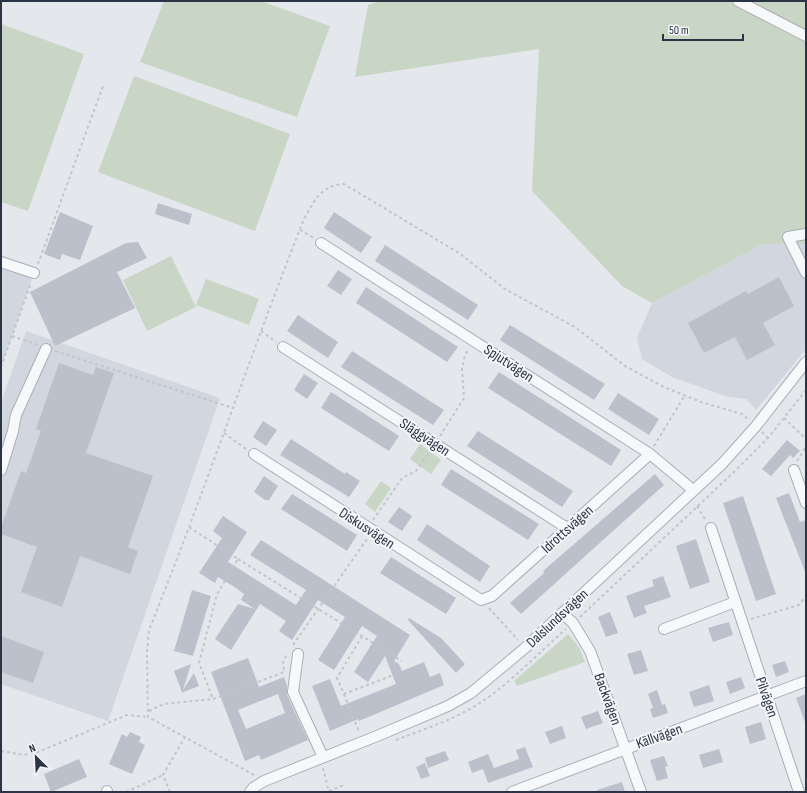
<svg xmlns="http://www.w3.org/2000/svg" width="807" height="793" font-family="'Sofia Sans Condensed',sans-serif">
<rect width="100%" height="100%" fill="#e4e7ec"/>
<path fill="#d2d6de" d="M763,244H806V349L756,410L746,399L728,397L672,377L642,359L637,338L652,303Z
M1,262L34,273L1,367Z
M26,331L220,398L108,721L1,684V403Z"/>
<path fill="#c9d6c5" d="M164,1H261L330,26L297,117L140,62Z
M380,1H806V244H763L652,303L622,286L532,191L539,49L355,77L368,5Z
M1,24L84,54L28,211L1,202Z
M134,76L290,134L255,231L98,172Z
M171,256L196,307L147,331L123,280Z
M206,279L259,299L249,325L196,305Z
M420,444L441,460L431,474L410,459Z
M381,481L391,488L375,512L365,504Z
M568,634L579,647L585,662L517,686L514,681Z"/>
<path fill="#bbc0ca" fill-rule="evenodd" d="M158,203L192,214L189,225L155,214Z
M60,212L93,226L80,260L62,254L60,260L44,254Z
M334,212L372,237L361,253L324,228Z
M138,242L147,258L117,272L135,308L55,346L30,292L126,243Z
M385,245L478,305L468,320L375,261Z
M338,270L352,279L341,295L327,286Z
M779,277L794,306L763,323L775,345L747,360L735,337L704,353L688,323L746,291L748,294Z
M366,287L458,347L447,362L356,303Z
M298,315L338,342L328,358L287,331Z
M510,325L605,384L594,400L500,340Z
M352,351L444,410L433,425L341,367Z
M59,363L93,375L96,367L114,373L86,453L153,476L128,547L138,551L130,574L80,556L62,607L21,592L37,547L1,534V527L21,471L26,473L41,431L36,429Z
M499,372L621,450L611,466L488,388Z
M304,374L318,383L307,399L294,390Z
M331,392L399,436L389,451L321,408Z
M618,393L659,419L649,435L608,409Z
M263,421L277,430L266,446L253,437Z
M478,431L573,491L562,507L467,446Z
M291,439L345,474L346,472L360,481L349,497L280,455Z
M787,440L800,451L793,458L790,455L771,476L762,469Z
M451,469L539,524L528,540L441,485Z
M655,474L664,485L521,614L510,603L544,573L543,571Z
M264,476L278,486L269,500H265L254,492Z
M789,493L800,522L806,520V574L776,498Z
M292,494L357,535L347,551L281,509Z
M743,496L776,594L756,601L723,503Z
M399,507L412,516L402,531L388,522Z
M223,516L247,532L228,562L296,605L306,590L250,555L261,540L410,635L394,661L399,664L402,671L424,662L430,677L440,673L444,685L359,721L358,719L330,731L312,686L330,679L341,706L396,684L385,656L368,682L354,672L377,636L362,626L334,670L318,660L345,617L318,600L292,640L279,631L286,621L260,604L231,650L215,639L238,604L255,609L241,600L244,594L236,588L218,577L215,583L199,573L222,538L213,531Z
M427,524L490,566L480,582L417,540Z
M696,539L710,582L690,589L676,546Z
M391,557L456,598L446,614L380,573Z
M663,576L671,597L644,606L647,613L634,618L626,596L654,586L652,580Z
M192,590L211,596L193,656L174,651Z
M610,612L618,633L606,637L598,617Z
M409,618L441,638L465,664L456,673L408,620Z
M729,622L733,635L713,642L708,628Z
M1,636L44,652L33,683L1,672Z
M641,650L648,671L634,675L627,654Z
M248,658L259,687L284,677L287,685V695L308,740L261,760L259,755L245,761L211,672ZM278,694L285,713L246,729L238,710Z
M785,661L789,672L776,677L772,665Z
M191,664L183,690L194,673L199,686L181,693L182,692L174,671Z
M741,677L745,688L730,694L726,682Z
M709,685L714,701L694,707L689,692Z
M657,690L662,705L665,704L668,713L653,718L650,709L653,708L648,694Z
M806,694V722H805L796,698Z
M598,711L603,723L586,729L581,717Z
M761,722L766,739L750,744L745,727Z
M562,726L566,738L550,744L545,732Z
M130,732L141,737L139,742L145,745L132,774L109,764L122,734L127,737Z
M525,747L533,767L488,783L483,769L472,773L468,762L488,754L494,768L519,759L516,750Z
M719,749L723,762L703,768L699,755Z
M445,751L449,760L428,768L425,758Z
M664,756L668,766L665,767L668,778L657,781L650,760Z
M79,759L87,777L51,792L44,774Z
M425,763L430,776L421,779L416,767Z
M622,782L625,792H597V790Z"/>
<g fill="none" stroke-linecap="round" stroke-linejoin="round">
<defs>
<path id="minor" d="M738,1L806,36
M806,234L788,237L806,273
M321,243L650,454L693,490
M1,262L34,273
M283,347L567,528
M254,454L481,600L492,596L650,454
M1,470L13,431L16,415L46,349
M794,470L806,503
M711,528L799,792
M562,613L573,623L590,651L641,792
M664,629L735,602
M298,654L293,692L323,757
M107,791V792
M250,792L253,788L264,781L377,736L448,706L471,693L525,648L722,464L756,426L806,362
M512,792L806,681"/>
</defs>
<use href="#minor" stroke="#a9aeb7" stroke-width="12"/>
<path stroke="#c2c5cb" stroke-width="2" stroke-dasharray="3 3" stroke-linecap="butt" d="M300,230L314,238
M38,264L103,86
M261,331L276,342
M12,336L38,345
M55,351L233,408
M1,367L31,283
M784,418L806,439
M762,432L768,438
M224,433L246,449
M440,436L464,398L462,369L465,355L469,349
M654,446L685,395
M797,461L806,447
M697,506L706,521
M373,520L402,478L416,471L429,453
M189,527L238,559L217,594L199,663L213,699
M238,559L402,661
M489,608L518,640
M580,617L734,472L768,438L806,390
M751,619L799,605L806,596
M362,636L337,678L344,694L406,670
M293,645L367,539
M344,694L359,732
M149,711L164,704L213,699L284,672L283,662L287,654
M396,740C422,730 450,721 475,706C508,686 536,655 566,629
M1,751L24,755L38,752L127,715L148,717
M323,768L329,792
M254,775L148,717L147,652L149,630C204,494 250,355 304,219C314,201 321,185 344,184L459,253L505,289L575,327L625,366L664,387L701,402L742,414L749,420
M329,791L344,785
M126,792L163,775
M170,792L163,775L185,737"/>
<use href="#minor" stroke="#f7f8fa" stroke-width="10"/>
</g>
<g text-anchor="middle" stroke-width="4" stroke-linejoin="round" paint-order="stroke">
<g font-size="15" fill="#2b3445" stroke="#f4f6f9">
<text transform="translate(509 363) rotate(33)" y="5">Spjutvägen</text>
<text transform="translate(425 437) rotate(33)" y="5">Släggvägen</text>
<text transform="translate(367 528) rotate(33)" y="5">Diskusvägen</text>
<text transform="translate(567 529) rotate(-42)" y="5">Idrottsvägen</text>
<text transform="translate(557 618) rotate(-43)" y="5">Dalslundsvägen</text>
<text transform="translate(767 697) rotate(71)" y="5">Pilvägen</text>
<text transform="translate(608 699) rotate(70)" y="5">Backvägen</text>
<text transform="translate(659 736) rotate(-20)" y="5">Källvägen</text>
</g>
</g>
<rect width="807" height="793" fill="none" stroke="#2b3445" stroke-width="4"/>
<g transform="translate(36 757) rotate(336)" stroke="#f4f6f9" stroke-width="3" paint-order="stroke">
<path d="M0-3L7 15L0 10L-7 15Z" fill="#2b3445"/>
<text y="-6" font-size="11" font-weight="bold" text-anchor="middle" fill="#2b3445">N</text>
</g>
<path d="M663 34v6h80v-6" fill="none" stroke="#2b3445" stroke-width="2"/>
<text x="669" y="34" font-size="12" fill="#2b3445" stroke="#f4f6f9" stroke-width="3" paint-order="stroke">50 m</text>
</svg>
